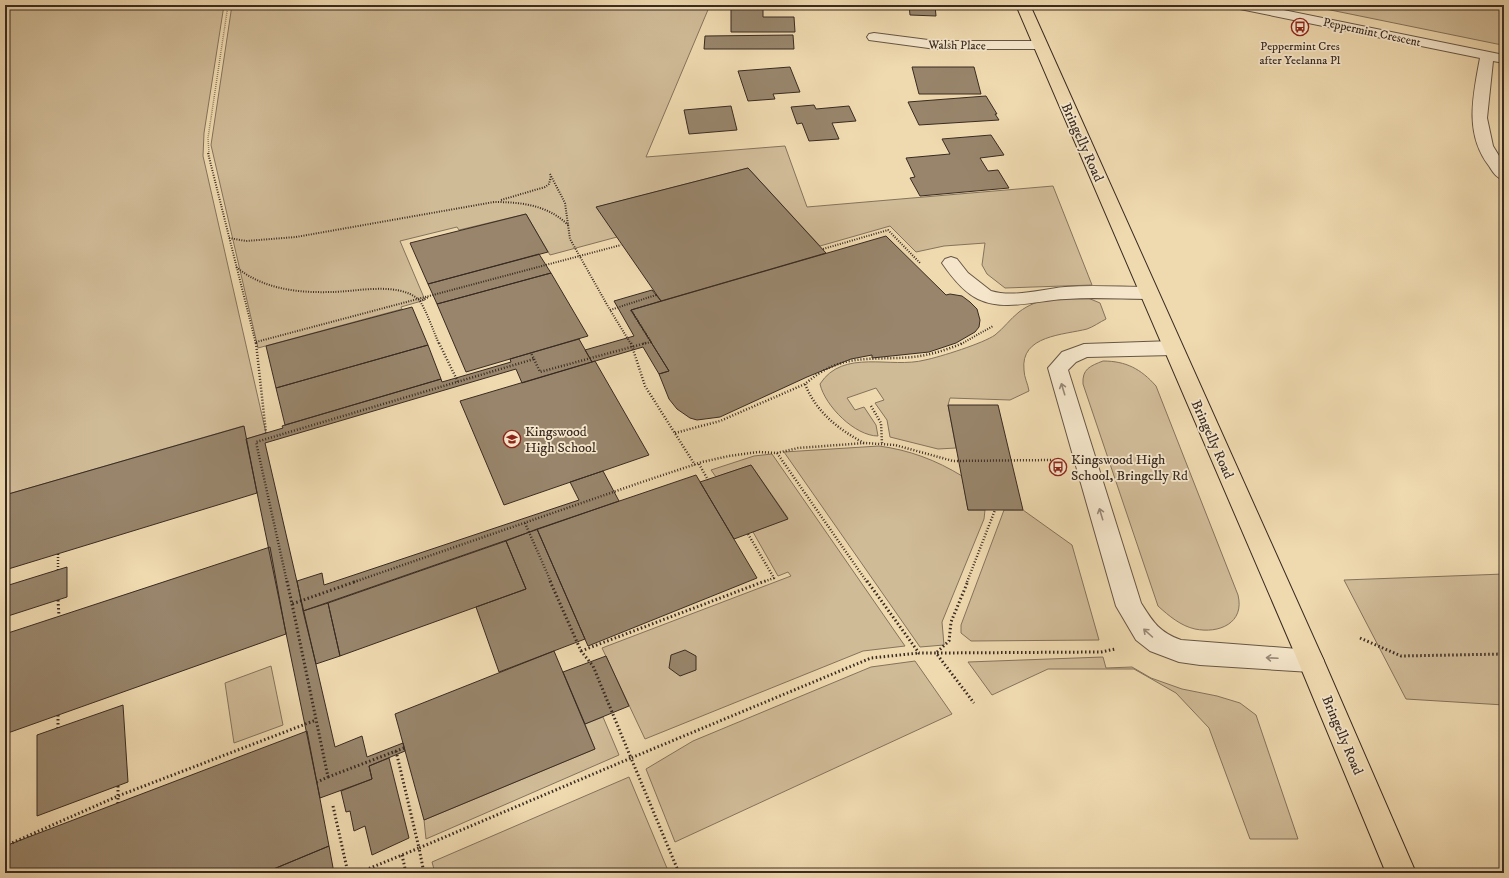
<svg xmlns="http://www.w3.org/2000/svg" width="1509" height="878" font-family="'IM FELL DW Pica',serif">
<rect width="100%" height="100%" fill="#efd9af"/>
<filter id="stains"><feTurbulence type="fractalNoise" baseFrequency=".005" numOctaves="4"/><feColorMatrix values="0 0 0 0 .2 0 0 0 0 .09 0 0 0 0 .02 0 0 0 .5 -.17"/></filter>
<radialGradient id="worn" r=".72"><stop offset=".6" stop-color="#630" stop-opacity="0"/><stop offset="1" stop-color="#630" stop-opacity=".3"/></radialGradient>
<path fill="#d0bb97" stroke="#84735c" d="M5,5H224L204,133L203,156L266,433L246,439L243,426L5,495Z
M232,5H710L646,157L785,146L807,207L1053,186L1092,285L1005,288L987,274L982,265L985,243L944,246L916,252L890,226L820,246L748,168L597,207L617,237L550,255L526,214L459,230L457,227L400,241L425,300L401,307L402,309L258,348L211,145Z
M1306,5H1504V45L1497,44Z
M1050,298H1088L1100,303L1106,319C1100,322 1093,327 1087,329C1064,335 1020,335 1024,370C1024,377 1028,384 1029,391L1010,400L950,398L948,405L956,448L938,449L890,437L887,420L875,403L884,400L876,388L847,398L855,410L864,407L876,425L878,436C855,436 825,406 820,384C843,348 891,369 925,360C940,357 984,343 995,335C1004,328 1010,319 1019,312C1028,305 1039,301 1050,298Z
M1103,361C1126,361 1141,369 1156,386L1238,595C1245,623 1219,634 1195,629C1181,626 1169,616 1158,606L1083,384C1082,369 1090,366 1103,361Z
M879,446C909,450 936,460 962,476L968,510H985L984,519L942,622L944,645L920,647L784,452Z
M772,454L905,646L863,651L645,739L602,648L791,576L788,572L778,576L753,532L788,518L751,465L716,477L711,470L754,456Z
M1004,510H1023L1072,545L1099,640L971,641L961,633V625Z
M1504,574V705L1406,699L1344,580Z
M1103,657L1106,668L1132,667L1151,678L1182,689L1217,696L1240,703L1256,715L1298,839H1250L1209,728L1176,693L1134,669H1048L992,695L968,662Z
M915,661L952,714L675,842L646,769L693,741L871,667Z
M271,666L283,725L234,743L225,683Z
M603,717L619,755L426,839L424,820L595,749L585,724Z
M629,777L669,873H435L432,862Z"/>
<path fill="#98856b" stroke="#392b22" d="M909,5H957V6L935,5L936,16L910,15Z
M731,6H763V17H794L795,32H731Z
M793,35L794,49H704L705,36Z
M790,67L800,92L773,94L775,99L748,101L738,71Z
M912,67H974L981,94H919Z
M986,96L997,114H995L999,120L919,125L908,102Z
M814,105L816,109L849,106L856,121L832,123L839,139L809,141L802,123L797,124L791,107Z
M731,106L737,130L689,134L684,110Z
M991,135L1004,155L980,158L988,171L998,170L1009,188L920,196L910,178L915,177L906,158L950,154L942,139Z
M748,168L826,253L661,301L596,207Z
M526,214L548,252L428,284L410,243Z
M886,236L946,295L950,294L962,296L970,302L977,309L980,320L979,327L975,332L956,343L929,352L872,358V355L851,359L807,377L720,417L697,420L690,418L677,409L669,399L659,374L669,371L631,310Z
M539,254L551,273L437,304L428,284Z
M551,273L588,336L466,372L437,304Z
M652,290L661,301L631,310L669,371L659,374L643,347L592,362L585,350L634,336L614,301Z
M412,307L428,345L276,388L266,346Z
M579,339L592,362L522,383L516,369L265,443L335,747L362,736L367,757L403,743L405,751L369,766L372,779L320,798L246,439L283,428L282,426L441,379L442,382L456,378L511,362L510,359Z
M428,345L441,379L285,425L276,388Z
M595,361L649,455L504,505L460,401Z
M948,405H998L1023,510H968Z
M244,426L257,493L5,570V495Z
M751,465L788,519L734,539L700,482Z
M603,471L619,501L303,611L297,581L322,573L324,585L579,500L570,482Z
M696,475L757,578L588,646L537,529Z
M537,529L585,639L499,672L476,607L526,589L506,541Z
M506,541L526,589L340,656L328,603Z
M270,547L286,634L5,734V634Z
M67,567V597L8,616L9,585Z
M328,603L340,656L316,664L303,611Z
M685,650L696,656V670L680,676L669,668L671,655Z
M554,651L595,749L424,820L395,714Z
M606,656L629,706L585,724L563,672Z
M123,705L128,782L37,816V735Z
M307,731L329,846L264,873H5V846Z
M389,758L409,838L372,855L365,826L354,831L350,811L346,812L341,791L372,779L369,766Z
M329,846L334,873H264Z"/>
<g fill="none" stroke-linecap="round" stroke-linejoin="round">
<defs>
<path id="minor" d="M1233,5H1259L1504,55V63L1493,61L1487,118L1493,146L1504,164V180C1496,178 1493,172 1489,166C1464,133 1473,96 1480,58L1240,9Z
M874,33L936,41H1040L1045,42L1047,45L1045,48L1040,49H936L869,40L867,37L869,34Z
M951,257L957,259L968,273L991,291C1014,298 1042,289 1065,287C1093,285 1121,287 1149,287L1156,289L1158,293L1156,297L1149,299C1122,299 1094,297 1066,299C1038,300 1005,312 978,299C963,292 951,276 942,263L945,259Z
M1173,341L1180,343L1183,348L1180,353L1173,355L1087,357L1076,362L1068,370L1141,603C1153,622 1159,632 1181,640L1311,650L1320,653L1324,661L1320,669L1311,672L1200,665L1179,662L1150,651L1136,640L1116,606L1048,368L1062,352L1084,344Z"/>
<path id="major" d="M1016,5H1030L1324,661L1416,873H1386L1298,661Z"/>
</defs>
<use href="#minor" stroke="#665645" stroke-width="2"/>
<use href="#major" stroke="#392b22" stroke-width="2"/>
<path stroke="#392b22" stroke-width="1.5" stroke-dasharray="0.5 1.5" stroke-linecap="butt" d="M209,154L208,138L228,5"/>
<path stroke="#392b22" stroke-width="2" stroke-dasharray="1 1.5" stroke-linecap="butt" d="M208,153L256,344
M550,174L565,203L570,239L610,310
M501,200L545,187L549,184L551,176
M229,238L246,241L296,237L494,202C521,202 548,205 568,225
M823,249L888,230L920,263
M236,267C263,289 297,293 331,292C355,292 399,281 419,300C425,307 435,335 439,344
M420,301L429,297
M631,310L651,342L642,344
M256,342L621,245
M631,344L610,310L656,295
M961,344L993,326"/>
<path stroke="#392b22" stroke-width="2.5" stroke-dasharray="1 2" stroke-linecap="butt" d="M256,343L266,433
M439,343L458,382
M631,343L645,386L695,465
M534,359L540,372L646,343
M871,406L881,423L882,443
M675,433L720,421L805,384
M864,443C838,429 816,412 805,384C842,352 868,361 913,357C930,355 947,350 963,343
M777,453L867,582
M699,464L708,480
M525,523L551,582
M748,534L774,578L763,582
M58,554V570
M287,582L256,442L534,359L531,353
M354,582L645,481L702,462L729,456L758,452L777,453L798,448L865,443L895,445L953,461L1053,460
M967,582L995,510"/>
<path stroke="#392b22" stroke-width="3" stroke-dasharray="1.5 2.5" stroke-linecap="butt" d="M287,581L292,604L357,581
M550,581L581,651L593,666L631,758L871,658L919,653
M867,581L919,653H936L974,703
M58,600L59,616
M292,604L328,777L317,782
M1360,638L1401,656L1504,654
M581,651L765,581
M937,652L949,641L951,622L968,581
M937,653L1101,652L1115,649
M58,715V728
M396,751L419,848L631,758L679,873
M328,777L404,748
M118,786V803
M333,806L348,873
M5,846L118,796L316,720
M402,855L406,873
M358,873L419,848L424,873"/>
<use href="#minor" fill="#f5e6cb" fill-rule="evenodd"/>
<use href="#major" fill="#efd9af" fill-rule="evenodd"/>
</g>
<defs><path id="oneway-shaft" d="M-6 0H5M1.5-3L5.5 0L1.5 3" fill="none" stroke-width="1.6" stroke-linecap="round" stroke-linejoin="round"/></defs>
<g stroke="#978876">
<use href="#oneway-shaft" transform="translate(1063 389) rotate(-107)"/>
<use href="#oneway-shaft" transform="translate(1101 514) rotate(-107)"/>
<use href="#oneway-shaft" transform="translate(1148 633) rotate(-138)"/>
<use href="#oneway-shaft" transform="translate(1272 658) rotate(-177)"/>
</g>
<defs>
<symbol id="bus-ring" viewBox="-11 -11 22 22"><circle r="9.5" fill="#f5e6cb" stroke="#8f2418" stroke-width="1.5"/><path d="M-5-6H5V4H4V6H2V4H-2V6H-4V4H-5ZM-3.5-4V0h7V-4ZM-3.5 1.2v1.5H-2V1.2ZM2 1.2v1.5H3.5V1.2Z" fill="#8f2418"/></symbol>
<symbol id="school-ring" viewBox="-11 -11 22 22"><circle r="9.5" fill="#f5e6cb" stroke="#8f2418" stroke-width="1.5"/><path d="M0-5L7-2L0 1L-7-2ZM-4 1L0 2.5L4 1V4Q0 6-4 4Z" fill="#8f2418"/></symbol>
</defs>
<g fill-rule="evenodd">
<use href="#bus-ring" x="1290" y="17" width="20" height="20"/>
<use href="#school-ring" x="502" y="429" width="20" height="20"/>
<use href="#bus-ring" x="1048" y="457" width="20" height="20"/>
</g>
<g text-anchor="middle" stroke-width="3.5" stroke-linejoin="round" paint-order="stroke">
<g font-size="12" fill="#392b22" stroke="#f5e6cb">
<text transform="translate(1372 32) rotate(12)" y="4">Peppermint Crescent</text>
<text transform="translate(957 45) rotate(1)" y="4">Walsh Place</text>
</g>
<g font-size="12" fill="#392b22" stroke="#f5e6cb">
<text x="1300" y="50">Peppermint Cres<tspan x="1300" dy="14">after Yeelanna Pl</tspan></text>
</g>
<g font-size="14" fill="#392b22" stroke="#f5e6cb">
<text transform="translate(1083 142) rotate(66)" y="5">Bringelly Road</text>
<text transform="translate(1213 439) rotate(66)" y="5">Bringelly Road</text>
<text transform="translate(1343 735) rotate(67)" y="5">Bringelly Road</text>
</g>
<g font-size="14" fill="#392b22" stroke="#f5e6cb" text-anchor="start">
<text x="525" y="436">Kingswood<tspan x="525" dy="16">High School</tspan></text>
<text x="1071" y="464">Kingswood High<tspan x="1071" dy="16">School, Bringelly Rd</tspan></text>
</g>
</g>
<rect width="1509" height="878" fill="none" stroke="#efd9af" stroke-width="20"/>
<rect x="6" y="6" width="1497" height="866" fill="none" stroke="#392b22" stroke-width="2"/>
<rect x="10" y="10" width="1489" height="858" fill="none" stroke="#392b22"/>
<rect width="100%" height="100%" filter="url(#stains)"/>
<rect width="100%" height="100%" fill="url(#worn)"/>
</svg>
